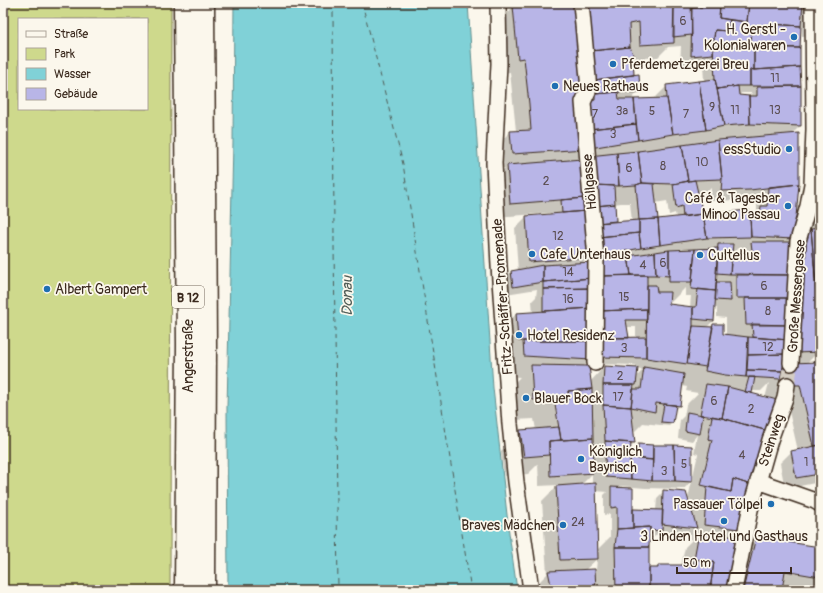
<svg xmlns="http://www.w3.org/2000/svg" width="823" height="593" font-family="Pangolin,sans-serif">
<rect width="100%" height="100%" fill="#fbf7ec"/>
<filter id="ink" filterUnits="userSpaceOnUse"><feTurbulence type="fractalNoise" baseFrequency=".025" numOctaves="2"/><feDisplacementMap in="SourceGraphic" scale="8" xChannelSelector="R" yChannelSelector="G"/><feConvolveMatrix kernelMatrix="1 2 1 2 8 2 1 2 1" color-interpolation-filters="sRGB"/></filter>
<g filter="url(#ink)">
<path fill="#ced98c" stroke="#848255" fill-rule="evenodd" d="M3,3H171L170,590H3ZM19,19H147V109H19Z"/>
<path fill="#80d1d7" stroke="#648e8d" d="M234,3H468L493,388L509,533L517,590H228L227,408L233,143Z"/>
<path fill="#0003" fill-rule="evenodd" d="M543,3H820V35L802,36V27H800V126L791,135L793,238L788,243H791L806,217L817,206H820V320L813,233L818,325H820V328L818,329V352L807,363H820V482L785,489L780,463L791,452L798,451L786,398L771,399L740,528L730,538L726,590H535V586L547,574L542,501L558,485L539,486L538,464L528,474L504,476L501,451L521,431L536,430L534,419L514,420L511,386L520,377L505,376L497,334L516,314L533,313L532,301L536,297L537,289L506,294L504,279L511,272L518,271L515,228L526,217L550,215V213L496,217L493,180L505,168H498L496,146L510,132L516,131L510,72L504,73L500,21L514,6ZM681,46L680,67L703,65L704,81L667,86L653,100H631L638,92L633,76L632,59L658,57L668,47ZM741,93H752L748,97L739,96ZM711,188V201L738,200L757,197V211L752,216L749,215H703L699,198H701ZM667,201L669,215L675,213L676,218L657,221L655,203ZM621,203H630L632,222H615L614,204ZM739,248H747L736,259L731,258V256ZM589,257L591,263H582ZM685,288V296H691L690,308L668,305V302H671ZM714,308H717V317L726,318V335H722L714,325L710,328H706L713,321ZM627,327H636V339H628L626,328ZM590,360L594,364L636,365V369L604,367L590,382L583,367ZM637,369L643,370L636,377ZM769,383L765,398L750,394L752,391H761ZM682,386L687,387L686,391L698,393L686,405L684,416L680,420L678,438L692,441L697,435L694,453L698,454L692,480L639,445L635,448V459L630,458V447L634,443L633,431L634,432L643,423L669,426L672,423L674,411L679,405ZM699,413L707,415V417L698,415ZM592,474V484L581,485ZM692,480L688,499L693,501L692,515L664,491L657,498L656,510L632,509L620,488L622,486L645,488L684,489ZM595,491L607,492L604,495V515L610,514V537L597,550ZM660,532L690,535V539L692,540L685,547L681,566H658L655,569L648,570L649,537H654ZM597,559L596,570H585Z
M757,539L820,548V590H800L781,587V590H733L742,553Z"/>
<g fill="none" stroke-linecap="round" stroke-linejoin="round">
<path stroke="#505c56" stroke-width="1" stroke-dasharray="5 4" stroke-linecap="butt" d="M333,3L334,244L338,590
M362,3L403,164L471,590"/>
</g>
<path fill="#b8b5e7" stroke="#3b2a1e" d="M535,3H577L585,149L512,154L510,131L531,130L529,104L524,58L518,59L513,6Z
M586,3H674V43L640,45L639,22L629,24L630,47L591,51Z
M674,3H691L692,35L673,37Z
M691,3H720V7L692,8Z
M720,3H749L747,22L719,18Z
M749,3H803L801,26L770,24V33L746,31Z
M720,7L719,18L730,20L727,31L715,30L713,46V54L691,56L692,8Z
M730,20L747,22L746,31L752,32L750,47L713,46L715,30L727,31Z
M770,24L801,26L800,48L750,47L752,32L770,33Z
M713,46L754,47V70L750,69V86H738L717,89L715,79Z
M630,47L633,54L634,75L594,80L591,51Z
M754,47L800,48V67L754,70Z
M800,67L801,86H750V69L754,70Z
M639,74L640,92H618L595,94L594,80Z
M715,79L717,89L724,126L706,130L699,81Z
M699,81L706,130L673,134L667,98L666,85Z
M738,86L739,95L749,96L750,124L724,126L717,89Z
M801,86V126L750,124L749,96H757V87Z
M618,92L619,99H634L636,124L589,129L588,101L595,100V94Z
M667,98L673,134L638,140L634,99Z
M636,124L638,140L590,148L589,129Z
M799,133V184L750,190L721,191L722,179L718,140Z
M718,140L722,179L695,180L688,181L682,145Z
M682,145L688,181L673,184L642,183L638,151Z
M638,151L642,183L636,185L619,186L617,153Z
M617,153L619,186L594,185L589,156Z
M582,159L585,198L510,204L507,165Z
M695,180L703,214L683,217L682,206L676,208L673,184Z
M642,183L654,184L658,219L639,220L636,185Z
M799,184L794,239L751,237L750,215L760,216L761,206H767L768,187Z
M594,185L614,186L615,204L596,206Z
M585,198L586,211L562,213L561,200Z
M615,204L616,221L597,223L596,206Z
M816,205H820V228H819Z
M749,210L750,215L751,237L707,238L703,214Z
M586,211L590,257L529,262L526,216Z
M703,214L707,238L660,245L658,219Z
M658,219L660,245L641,248L639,233V220Z
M639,220V233L598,237L597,223Z
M819,228H820V320H819L811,229Z
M811,229L819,320L820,352L796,353L802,240Z
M639,233L641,248L599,256L598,237Z
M751,242H792L791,275L730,274L731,257L753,258Z
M718,244H733L730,274L716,273Z
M718,248L716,291L691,289L695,249Z
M695,249L692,282H669V250Z
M669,250V276L656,275L655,252Z
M655,252L656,275H631L628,256Z
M628,256L631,275L602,276L601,259Z
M592,262V278L543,282V265Z
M543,265V282L513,287L511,271Z
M647,275V309L600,311L602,276Z
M736,275H791V298H736Z
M592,278V288L543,289V282Z
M716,282H730L731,301L715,300Z
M647,285H656L657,292H670L669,304L693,307V326L687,364L646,358Z
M592,288V308L543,311V289Z
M698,289L716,291L714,321L693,319V307H696Z
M745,298H791L790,325H746Z
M592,308V341H518L516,313Z
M647,309V320H626L629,338H601L600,311Z
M713,324H723V334L748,337L746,377L725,375L705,371Z
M752,324L790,325L789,340L753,337Z
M693,326L713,327L706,367L687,364Z
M646,337V358L601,357V338Z
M748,337L789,340L786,354L748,355Z
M523,341H592L591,360L524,356Z
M786,354L782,371L747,370L748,355Z
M820,362V445L814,446L800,385H779L784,364L791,363Z
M531,365L589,366L592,389L568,391L569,399L533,400Z
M604,366L638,368L636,385H603Z
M644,367L684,374L680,406L656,403L655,412L631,407L633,389H641Z
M747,370L782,371L780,379L746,377Z
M749,377H755L752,393L745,392Z
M706,384L728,387L722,418L700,415Z
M603,385H634L631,407L603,405Z
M728,387L781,401L768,431L722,418Z
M592,389L593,438L561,440L554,399H569L568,391Z
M664,404L676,405L673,423L661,422Z
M603,405L631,407L635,443L605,441Z
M687,412L703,415L700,434L685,431Z
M712,416L722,418L768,431L751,485L733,479L731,492L701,485L712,440L708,439Z
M559,427L561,440L549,441V455L524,457L520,430Z
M593,438L594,473L550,476L549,441Z
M605,441L631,443L630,457L605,456Z
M638,444L653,445V460L638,459Z
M653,445H674L675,481H652Z
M674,445L692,446V482L675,481Z
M820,445V474L796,478L791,451Z
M605,456L630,457L631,479L606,477Z
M630,457L653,460L652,481L631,479Z
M733,479L751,485L740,529L704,525L707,487L731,492Z
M596,483L598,559L560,560L556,486Z
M611,487L633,488V528L617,529V507L611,508Z
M663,490L686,492L697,528L662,524Z
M633,509L663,510L662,530L650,531V527L633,528Z
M650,527L649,547H615L617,529Z
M699,532L736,537L727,590H710L714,562L694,559Z
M756,537L820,547V577L785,571L782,590H743Z
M615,547H649V590H616Z
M694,559L714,562L710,590H658V587H649V568H658V565H694Z
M595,569L596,590H552L548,571Z"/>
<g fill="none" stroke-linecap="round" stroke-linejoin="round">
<path stroke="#d5cec3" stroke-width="15" stroke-dasharray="15 8" stroke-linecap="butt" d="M787,385L791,363"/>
<defs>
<path id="street" d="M498,3L499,64L494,163L499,266L510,424L516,482L531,590
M581,3L589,89L583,102L596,259L595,363
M791,363L798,241L808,206L812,184L814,129L813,3
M758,481L815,501L820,504
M734,590L750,510L770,440L785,398L787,385"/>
<path id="primary" d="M185,3L188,345L186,590
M203,3L205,348L204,590"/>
</defs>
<use href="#street" stroke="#3b2a1e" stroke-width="18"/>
<use href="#primary" stroke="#3b2a1e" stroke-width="25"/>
<use href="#street" stroke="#fbf7ec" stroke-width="15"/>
<use href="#primary" stroke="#fbf7ec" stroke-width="22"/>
</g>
</g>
<g fill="#1f6fb2" stroke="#fbf7ec" stroke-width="1.5">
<circle cx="794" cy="37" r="4"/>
<circle cx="613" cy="64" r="4"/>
<circle cx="555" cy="86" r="4"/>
<circle cx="789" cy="149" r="4"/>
<circle cx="788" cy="206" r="4"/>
<circle cx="532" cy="254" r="4"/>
<circle cx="700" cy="255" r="4"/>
<circle cx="47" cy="289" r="4"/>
<circle cx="519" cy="335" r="4"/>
<circle cx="526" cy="398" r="4"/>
<circle cx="581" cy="459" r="4"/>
<circle cx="771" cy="504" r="4"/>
<circle cx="724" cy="521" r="4"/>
<circle cx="563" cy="525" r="4"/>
</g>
<g text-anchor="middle" stroke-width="3.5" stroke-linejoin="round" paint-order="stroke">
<g font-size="12" fill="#5a4d50">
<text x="683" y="25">6</text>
<text x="775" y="82">11</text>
<text x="712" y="111">9</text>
<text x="735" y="114">11</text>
<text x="775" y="114">13</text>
<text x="622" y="115">3a</text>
<text x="652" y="115">5</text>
<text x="595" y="118">7</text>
<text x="686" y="118">7</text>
<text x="613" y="138">3</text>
<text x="702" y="166">10</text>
<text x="663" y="170">8</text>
<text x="629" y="172">6</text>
<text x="546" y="185">2</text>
<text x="558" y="240">12</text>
<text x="663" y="267">6</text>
<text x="643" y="269">4</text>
<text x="568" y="276">14</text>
<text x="764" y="290">6</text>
<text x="624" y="301">15</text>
<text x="568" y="303">16</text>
<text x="768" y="315">8</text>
<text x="768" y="351">12</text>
<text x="624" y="352">3</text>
<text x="620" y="380">2</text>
<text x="618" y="401">17</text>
<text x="714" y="405">6</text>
<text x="751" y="413">2</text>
<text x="742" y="459">4</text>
<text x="806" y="466">1</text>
<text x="684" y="468">5</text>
<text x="664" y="475">3</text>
<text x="578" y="526">24</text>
</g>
<rect fill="#fbf7ec" stroke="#75685c" stroke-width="1" x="172" y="286" width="32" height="22" rx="3"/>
<g font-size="13" font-weight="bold" fill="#3b2a1e">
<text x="188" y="302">B 12</text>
</g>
<g font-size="14" fill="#3b2a1e" stroke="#fbf7ec" text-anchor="start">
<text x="786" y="34" text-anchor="end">H. Gerstl -<tspan x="786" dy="16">Kolonialwaren</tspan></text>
<text x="621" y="69">Pferdemetzgerei Breu</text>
<text x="563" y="91">Neues Rathaus</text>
<text x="781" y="154" text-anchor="end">essStudio</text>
<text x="780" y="203" text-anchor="end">Café &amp; Tagesbar<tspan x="780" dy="16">Minoo Passau</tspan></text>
<text x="540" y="259">Cafe Unterhaus</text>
<text x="708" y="260">Cultellus</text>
<text x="55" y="294">Albert Gampert</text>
<text x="527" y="340">Hotel Residenz</text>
<text x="534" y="403">Blauer Bock</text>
<text x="589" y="456">Königlich<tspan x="589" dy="16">Bayrisch</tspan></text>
<text x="763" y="509" text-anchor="end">Passauer Tölpel</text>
<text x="555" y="530" text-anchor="end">Braves Mädchen</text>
<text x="724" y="541" text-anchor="middle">3 Linden Hotel und Gasthaus</text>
</g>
<g font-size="14" fill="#3b2a1e" stroke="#fbf7ec">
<text transform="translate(589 182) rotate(-95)" y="5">Höllgasse</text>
<text transform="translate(796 296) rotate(-86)" y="5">Große Messergasse</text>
<text transform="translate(502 297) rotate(-94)" y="5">Fritz-Schäffer-Promenade</text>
<text transform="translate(188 356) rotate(-90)" y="5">Angerstraße</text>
<text transform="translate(771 440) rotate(-72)" y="5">Steinweg</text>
</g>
<g font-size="15" font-style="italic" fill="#505c56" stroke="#fbf7ec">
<text transform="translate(347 296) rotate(-90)" y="5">Donau</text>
</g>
</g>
<rect width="823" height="593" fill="none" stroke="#fbf7ec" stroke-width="16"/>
<rect x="8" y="8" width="807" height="577" fill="none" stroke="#3b2a1e" stroke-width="1.5" filter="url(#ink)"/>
<rect x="18" y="18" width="130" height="92" fill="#fbf7ec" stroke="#aea59a"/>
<rect x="26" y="31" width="20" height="6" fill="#fbf7ec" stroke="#aea59a"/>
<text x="54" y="38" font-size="12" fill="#3b2a1e">Straße</text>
<rect x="26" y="48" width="20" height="12" fill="#ced98c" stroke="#aea59a"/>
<text x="54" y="58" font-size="12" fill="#3b2a1e">Park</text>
<rect x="26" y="68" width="20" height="12" fill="#80d1d7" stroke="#aea59a"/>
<text x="54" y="78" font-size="12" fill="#3b2a1e">Wasser</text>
<rect x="26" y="88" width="20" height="12" fill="#b8b5e7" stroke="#aea59a"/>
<text x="54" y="98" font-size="12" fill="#3b2a1e">Gebäude</text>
<path d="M677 567v6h114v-6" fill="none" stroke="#3b2a1e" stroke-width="2"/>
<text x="683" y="567" font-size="12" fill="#3b2a1e" stroke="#fbf7ec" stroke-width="3" paint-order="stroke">50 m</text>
</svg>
